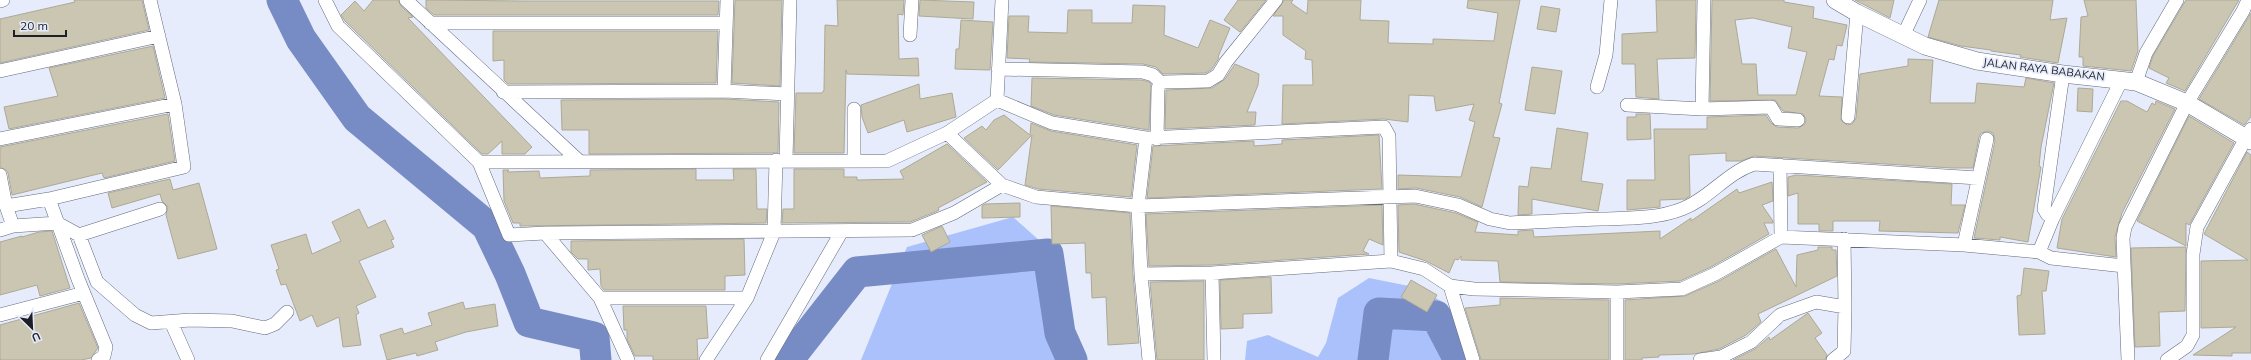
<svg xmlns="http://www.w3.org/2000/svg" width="2251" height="360" font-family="Mulish,sans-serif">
<rect width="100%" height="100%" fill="#e6ecfb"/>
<path fill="#abc1fc" d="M1013,217L1057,256L1066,311L1082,360H861L907,247Z
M1369,278L1414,287L1441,301L1466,360H1245L1247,341L1268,335L1318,357L1326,343L1338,298Z"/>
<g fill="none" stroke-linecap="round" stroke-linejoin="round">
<path stroke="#778bc4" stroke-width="31" d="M282,0L301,39L357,118L487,226L510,274L529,322L594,337L596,360
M788,360L857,272L1048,254L1060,333L1072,360
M1373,360L1379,313L1436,316L1459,360"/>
</g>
<path fill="#cac6b2" stroke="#ada996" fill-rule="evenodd" d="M74,0H142L149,30L0,63V19L75,2Z
M373,0H398L401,6L413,17L408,18L532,147L525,154H502V141L488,154H482L345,21L341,15L355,1L364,11Z
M426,0L523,1H719L718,15H434L426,8Z
M735,0H782L780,86L732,83Z
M837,0H904L903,15L898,14L899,59L918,58L919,76L847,74L846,70L844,153H794L796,93H822L824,90L825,25L838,26Z
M920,0L974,2L973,19L919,16Z
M1238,0H1266L1240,32L1224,20Z
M1284,0H1293L1291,3L1307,14L1308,0H1361L1360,20L1389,21L1388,43L1433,44V39L1494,41L1498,13L1467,8L1468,0H1520L1499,103L1502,104L1493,137L1500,138L1482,207L1460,197L1416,188L1398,189V175L1461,177L1475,122L1469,120L1474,104L1436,111L1434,96L1409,95L1408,122L1384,119L1282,124L1283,85H1313L1312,60L1305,59L1306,51L1283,35V16H1273Z
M1656,0H1696L1695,58L1657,59L1659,99L1636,97L1635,64H1622V34L1657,32Z
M1712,0H1784V2L1814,7L1813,18L1847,25L1842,46L1837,45L1834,60L1829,59L1819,96L1842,97L1841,120L1847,125L1852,124L1856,118L1860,74L1908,66V59L1933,60L1930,103H1975L1977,83L2024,87L2026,78L2054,83L2041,147L2039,166L2041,167L2028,242L2000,237V240L1974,238L1995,141L1993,133L1988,131L1981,133L1979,137L1973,168H1952L1754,156L1741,161H1726V153L1689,155L1690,196L1685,199L1660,200V207L1627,210V180H1655L1654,129H1707V117L1766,115L1771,123L1777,127L1798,128L1805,124L1806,120L1803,114L1783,111L1775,100L1710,101ZM1753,18L1792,27L1788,48L1807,52L1796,95H1758L1756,64H1742L1735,20Z
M1855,0H1894L1890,18Z
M1939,0H2053L2050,20L2067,18L2058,63L2020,57L2021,55L1991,51V50L1961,46L1928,37Z
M2084,0H2136L2138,51L2131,71L2083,66V57H2079L2081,17L2088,16Z
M2186,0H2239L2185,91L2166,83L2169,78L2149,68L2153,56Z
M1133,5L1165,6L1164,35L1198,48L1210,20L1230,28L1218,57L1219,58L1212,69L1206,73L1163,74L1156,67L1143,64L1029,62L1030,59L1007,58L1009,16H1029L1028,32L1067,33L1068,10H1092V23H1132Z
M1541,6L1560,9L1556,32L1537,29Z
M2251,13V117L2244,125L2199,99Z
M961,20L993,22L990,70L955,69L956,49H959Z
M493,31H718L716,83L508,84L504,80V60L493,61Z
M153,46L165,98L9,129L4,107L58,96L49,68Z
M1235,64L1259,74L1258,85L1247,112H1256L1255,125L1165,129L1166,90L1212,88L1225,79Z
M1532,67L1562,71L1555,114L1525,110Z
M1032,78L1142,80L1149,82L1151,84L1149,130L1054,115L1031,106Z
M919,84L920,99L952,93L956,117L907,132L904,120L868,133L862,117L861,105Z
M2078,88L2093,89L2092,112L2077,111Z
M724,99L779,102L778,153L589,154V130H562L561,100Z
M2121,101H2127L2147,112L2152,103L2155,105L2156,101L2175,109L2122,213L2115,237L2116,257L2057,248L2062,219Z
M168,114L175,161L104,178L102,173L12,195L8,173L6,170L0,167V147Z
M1636,114H1650L1651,139L1627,140V117H1636Z
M1004,115L1030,135L1031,123L1051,131L1137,145L1131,197L1038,189L1025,185L1032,135L998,170L964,138L982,126L986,130L994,120Z
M2189,116L2234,143L2189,225L2186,223V246L2137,221Z
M1557,128L1588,133L1581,181L1603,184L1598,211L1532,199V214L1518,215L1519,186L1528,187L1531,167L1551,169Z
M1379,135L1382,189L1147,198L1153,146L1254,141V146L1282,144V140Z
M947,144L987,182L938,208L939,210L935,212L910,222L782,223L783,209H794V169H844V177H857V180L904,179L900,171Z
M2247,152L2251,155V353H2232V356L2193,355L2236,327L2201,328V261L2248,260L2204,234Z
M696,169V180H734L733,169H756L757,209H767L766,223L520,226V223H513L504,201L503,170H509L507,172L539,171L540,178L590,176V170Z
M1796,175L1952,184L1951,205H1965L1958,233L1879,231L1880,221H1833V231H1819V224H1798V193L1788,196V177Z
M170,179L173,190L199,183L217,249L178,259L166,215L168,207L162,201L160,194L112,208L108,193Z
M1772,182L1773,201L1762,205L1773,221V223H1764L1769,234L1711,267L1680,281L1617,284L1500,282L1498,261L1461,260V256L1458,260L1455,259L1449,273L1426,261L1399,252L1398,205L1414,204L1456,213L1478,222L1475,232L1518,235V231L1533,230L1534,237L1660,231V239L1691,218V221L1737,189L1739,193Z
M1020,203V217L982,218V206L985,204Z
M1382,205L1383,245L1369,239L1363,251L1369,254L1212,265L1149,266L1146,214Z
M1051,206L1130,213L1133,275L1139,343L1108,345L1106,297L1092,298L1091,273H1086L1085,243L1052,244Z
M359,209L368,228L385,220L394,239L391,240L394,247L359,261L376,297L356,306L359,313L356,315L361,345L343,347L339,317L317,327L312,315L300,321L286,284L281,285L276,270L279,269L271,245L306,234L312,254L341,241L332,222Z
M942,226L950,242L931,252L922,235Z
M52,231L70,288L40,296L37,285L0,295V242L22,236V237L39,232Z
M744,239L745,275L725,276V290H604L601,286L600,269L588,270V259H578L571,252V241Z
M1818,247H1832V250H1836L1837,276L1758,314L1761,322L1746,335L1719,349L1694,354L1659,355V357L1642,358V360H1625V300L1685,296L1719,281L1776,249L1796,287L1797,255L1818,250Z
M2186,247L2185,311L2159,312L2160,346L2135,347L2131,248Z
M2024,268L2049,271L2046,291H2042L2045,334L2019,335L2017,296L2021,295Z
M1271,277L1272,313L1243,314V328L1221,329L1220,280Z
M1411,280L1437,295L1427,312L1401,297Z
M1204,281V360H1157L1150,282Z
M1500,298L1609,300V360H1481L1465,308L1500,305Z
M463,302L465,309L495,304L498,326L466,332L435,342L438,350L417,356L416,353L387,360L380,335L402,328L404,334L432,325L428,313Z
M79,303L98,348L91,358L81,360H0V325Z
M623,306H706L708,338L697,339L698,360H653V356H635L627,339V330H624Z
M1808,313L1822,333L1815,338L1827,355L1825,360H1733L1755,349L1769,337L1770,340Z"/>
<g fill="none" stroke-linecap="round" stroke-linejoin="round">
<defs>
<path id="minor" d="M325,0L338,26L479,162L509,235L545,233L600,298L628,360
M406,0L578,160
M1704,0L1702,109L1771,107L1778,119L1798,120
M0,1L3,0
M430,23H726
M910,35L912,0
M1903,36L1920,0
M998,69L1143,72L1153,75L1161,83
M0,71L159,36
M2122,79L2053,218L2039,252L2051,258L2124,266
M2136,82L2146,53L2177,0
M1597,87L1606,55L1611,0
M724,91L727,0
M503,92L724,91L787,94
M997,100L1052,123L1146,138L1384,127L1389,136L1391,261L1424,269L1450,286L1474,289L1617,292L1682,289L1715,274L1781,237L1964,245L1987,139
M997,100L1002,0
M1627,105L1702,109
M854,109V161
M1848,117L1857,13
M947,133L1002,185L1036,197L1138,206L1415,196L1458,205L1490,219L1510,223C1540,222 1570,220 1601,219C1629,218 1656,219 1682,209C1709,199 1726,173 1754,164L1978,178
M1146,138L1138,206L1141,274L1149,360
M0,139L175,104
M1157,139L1158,88L1161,83L1165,82L1208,81L1218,75L1226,62L1276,0
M786,160L790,0
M479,162L887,161L947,133L997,100
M1780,165L1781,237
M0,175L6,206L13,226
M49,199L78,279L106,347L104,356L98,360
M6,206L49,199L184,167L175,104L150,0
M2053,218L2047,214L2044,209L2063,74
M0,230L13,226L57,223L79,235L97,282L135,315L151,323L190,320L232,321L265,328L275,324L287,312
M545,233L912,230L954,213L1002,185
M79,235L160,209
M1844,239L1845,307
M1964,245L2039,252
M1212,273L1214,360
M1141,274L1212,273L1391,261
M1450,286L1473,360
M1617,292V360
M600,298H747
M0,315L84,293
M171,322L188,360
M706,360L747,298L774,232L776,160
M767,360L842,231
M1700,360L1721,357L1751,342L1780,315L1816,302L1845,307L1844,351L1833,360
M2128,360L2123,238L2125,227L2187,103L2243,11L2248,0
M2167,360L2187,346L2193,335V254L2197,227L2251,129"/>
<path id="tertiary" d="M1835,0L1857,13L1925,46L1977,61L2063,74L2136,82L2187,103L2251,141"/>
</defs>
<use href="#minor" stroke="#646a7b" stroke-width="14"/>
<use href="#tertiary" stroke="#646a7b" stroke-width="18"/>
<use href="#minor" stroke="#fff" stroke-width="13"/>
<use href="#tertiary" stroke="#fff" stroke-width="17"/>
</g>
<g text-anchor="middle" stroke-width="3.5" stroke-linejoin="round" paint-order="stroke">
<g font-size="11" fill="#1d1f26" stroke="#e6ecfb">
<text transform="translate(2044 69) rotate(7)" y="4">JALAN RAYA BABAKAN</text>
</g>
</g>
<g transform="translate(32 328) rotate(156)" stroke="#e6ecfb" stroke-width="3" paint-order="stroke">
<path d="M0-3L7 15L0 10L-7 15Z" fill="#1d1f26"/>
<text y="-6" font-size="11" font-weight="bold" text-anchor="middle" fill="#1d1f26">U</text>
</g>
<path d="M14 30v6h52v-6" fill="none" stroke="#1d1f26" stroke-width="2"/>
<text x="20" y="30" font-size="12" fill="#1d1f26" stroke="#e6ecfb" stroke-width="3" paint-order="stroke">20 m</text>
</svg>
